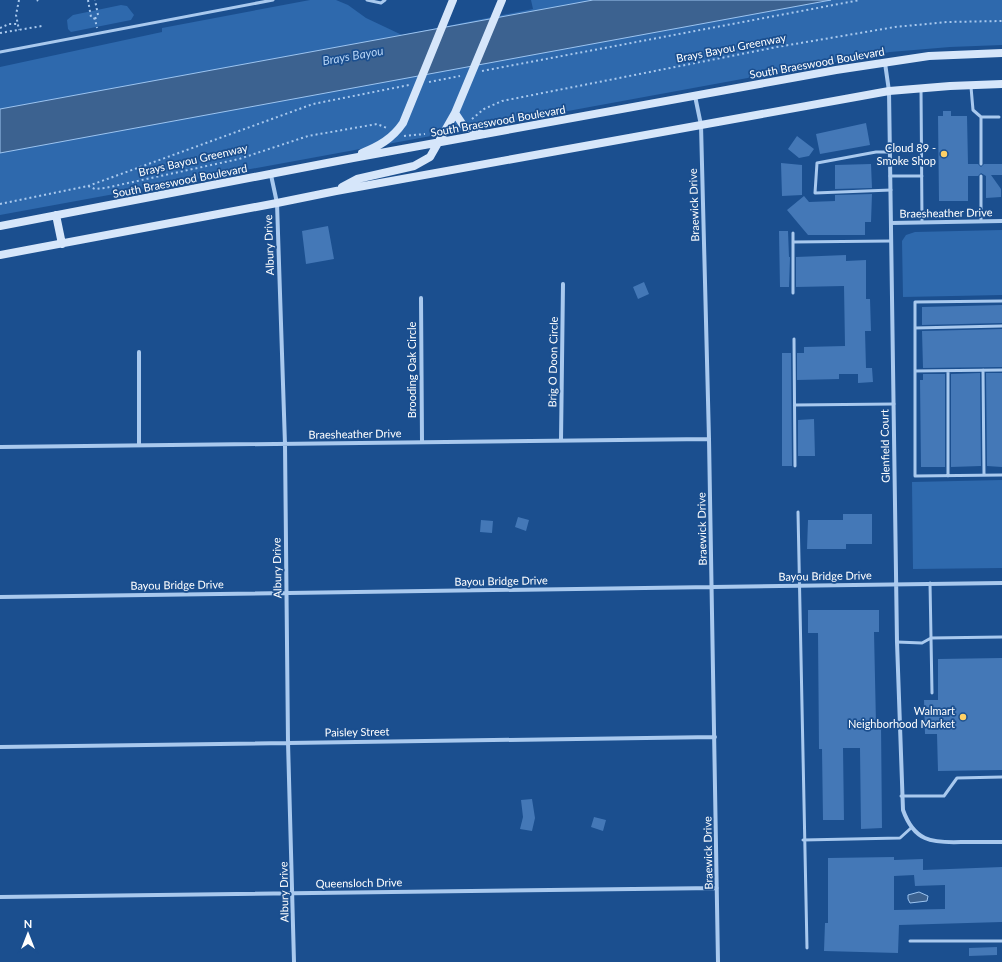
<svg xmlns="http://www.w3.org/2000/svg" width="1002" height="962" font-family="Lato,sans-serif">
<rect width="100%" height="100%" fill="#1b4f8f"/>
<path fill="#2e69ad" d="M310,0H336L348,5L366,18L402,35L533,9L531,0H1002V45L950,47L890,52L0,215V67L162,32V28Z
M121,5L127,6L134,15L131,20L71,32L68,29L67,20L73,15Z
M1002,230V295L903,297L902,241L906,235L915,232Z
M1002,480V568L913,569L912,482Z"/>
<path fill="#3c6290" stroke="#9cc4f0" d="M593,0H831L0,153V109Z
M919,892L928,896L927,901L910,903L908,899V895Z"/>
<path fill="#4478b7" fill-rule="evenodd" d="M943,111H951V116H967L968,164H978L981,167L984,164H1002V175H991L1001,189V197L986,198V176L981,173L978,176H968V201H939L938,116H943Z
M866,123L870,145L820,154L816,134Z
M797,136L814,149L809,156L799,158L788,149Z
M781,163L802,165V195L782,196Z
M871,164L872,188L835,189V165Z
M872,194L871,222H865V235H808L787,210L804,196L809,202L835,201V195Z
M328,226L334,259L306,264L302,231Z
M779,231H788L789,257H790L789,287H780Z
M846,255V261L866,260V299H870L871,331H865L866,368H872L873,382L858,383V374H839V379L797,380V353H804V347L845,346L844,286L796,287V257Z
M644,282L649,294L638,299L633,287Z
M1002,305V323L922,325V307Z
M1002,329V367L923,368L922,331Z
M782,353H791L792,466H782Z
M980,373L981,466L951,467V374Z
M986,373H1002V467L987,466Z
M923,374H945V467H921L920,380H923Z
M814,419L815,456H798V420Z
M843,514H872V544H846V549H807L808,520H843Z
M518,517L529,520L526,531L515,527Z
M481,520L493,521L492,533L480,532Z
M808,610H879V632H874L876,724H881L882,828L861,829L860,748H843L844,820H823L822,749H819L818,633H808Z
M1002,658V770L938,771L937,734H925L924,700H938V659Z
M532,799L535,818L532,831L520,829L523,817L521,800Z
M594,817L606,820L603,831L591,827Z
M894,857V860L923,859V870L1002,867V922L899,925L898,953L824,951L825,923H828V858ZM914,875L915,886L945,885V909L894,910V876Z
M997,947V955L969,956V948Z"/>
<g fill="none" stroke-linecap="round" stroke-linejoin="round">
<path stroke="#a9c9ee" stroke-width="2" stroke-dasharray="2 3" stroke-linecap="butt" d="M19,0L16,15L19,30
M37,0L38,1
M88,0L91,17L95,19L97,28
M95,19L98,15L95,0
M0,28L9,24H18
M0,33L42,26
M482,71L860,0
M429,82L460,76
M472,119L484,109L502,101L777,47L895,27L947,22L1002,21
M404,136L425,134
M88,186L313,104L409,85
M0,204L88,186L95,189L105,188L239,159L308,136L377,124L387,128"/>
<path stroke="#a9c9ee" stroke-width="3" d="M367,0L381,3L385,0
M0,52L273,0
M971,87L973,110L981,117V164
M921,88L922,222
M981,117H999
M890,152H876L817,163L815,193L891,190
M890,176H922
M981,176V221
M793,233V293
M793,242L891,241
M1002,301L915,302V476L1002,475
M915,328L1002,326
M794,339L795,466
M983,370L984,475
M915,371L1002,370
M948,371V476
M795,405L894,404
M798,512L807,948
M930,583L932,693
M897,642L922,643L931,638L1002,637
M901,796H944L957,778L1002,777
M803,840L900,838L911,828
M910,941H1002"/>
<path stroke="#a9c9ee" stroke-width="4" d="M885,63L889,91L897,642L903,810C914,841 931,843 961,842C975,842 988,842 1002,842
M695,96L701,125L709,439L718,962
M271,175L277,203L285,444L288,742L294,962
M891,223L1002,221
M421,298L422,442
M561,440L563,284
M139,445V352
M0,447L709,439
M0,597L1002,583
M0,747L715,737
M0,897L717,888"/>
<path stroke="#d6e6fa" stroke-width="8" d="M455,113L463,125L482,134
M362,153C379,146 392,139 403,123L453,0
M342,187L357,179L414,166L430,157L455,113L502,0
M56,215L62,244
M0,226L353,158L836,70L929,56L1002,53
M0,255L277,203L336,191L889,91L950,86L1002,84"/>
</g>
<g fill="#ffd166" stroke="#1b4f8f" stroke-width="1.5">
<circle cx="944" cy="154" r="4"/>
<circle cx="963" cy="717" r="4"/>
</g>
<g text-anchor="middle" stroke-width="3.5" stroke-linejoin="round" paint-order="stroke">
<g font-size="11" fill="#fff" stroke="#1b4f8f">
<text transform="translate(731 48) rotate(-11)" y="4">Brays Bayou Greenway</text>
<text transform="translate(817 63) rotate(-10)" y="4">South Braeswood Boulevard</text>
<text transform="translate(498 121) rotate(-10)" y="4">South Braeswood Boulevard</text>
<text transform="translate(193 160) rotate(-13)" y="4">Brays Bayou Greenway</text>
<text transform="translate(180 181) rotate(-11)" y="4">South Braeswood Boulevard</text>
<text transform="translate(694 205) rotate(-92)" y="4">Braewick Drive</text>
<text transform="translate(946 213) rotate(-1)" y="4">Braesheather Drive</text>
<text transform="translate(269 245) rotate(-92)" y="4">Albury Drive</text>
<text transform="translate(553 362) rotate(-89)" y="4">Brig O Doon Circle</text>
<text transform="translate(412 370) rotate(-90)" y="4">Brooding Oak Circle</text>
<text transform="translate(355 434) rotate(-1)" y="4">Braesheather Drive</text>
<text transform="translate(885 446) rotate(-91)" y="4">Glenfield Court</text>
<text transform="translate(702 529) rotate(-91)" y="4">Braewick Drive</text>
<text transform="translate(277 568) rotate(-91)" y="4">Albury Drive</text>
<text transform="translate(825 576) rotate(-1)" y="4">Bayou Bridge Drive</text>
<text transform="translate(501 581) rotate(-1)" y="4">Bayou Bridge Drive</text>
<text transform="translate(177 585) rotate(-1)" y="4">Bayou Bridge Drive</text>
<text transform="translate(357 732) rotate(-1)" y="4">Paisley Street</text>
<text transform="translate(708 853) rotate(-91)" y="4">Braewick Drive</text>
<text transform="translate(359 883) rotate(-1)" y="4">Queensloch Drive</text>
<text transform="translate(284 892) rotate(-91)" y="4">Albury Drive</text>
</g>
<g font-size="11" fill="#fff" stroke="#1b4f8f" text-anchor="end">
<text x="936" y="152">Cloud 89 -<tspan x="936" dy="13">Smoke Shop</tspan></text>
<text x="955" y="715">Walmart<tspan x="955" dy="13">Neighborhood Market</tspan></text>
</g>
<g font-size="12" font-style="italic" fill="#b5d3f5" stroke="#1b4f8f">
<text transform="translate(353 56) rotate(-10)" y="4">Brays Bayou</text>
</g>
</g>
<g transform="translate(28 934)" stroke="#1b4f8f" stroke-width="3" paint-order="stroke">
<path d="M0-3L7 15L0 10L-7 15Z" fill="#ffffff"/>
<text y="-6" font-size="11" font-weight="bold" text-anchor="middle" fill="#ffffff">N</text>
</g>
</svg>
